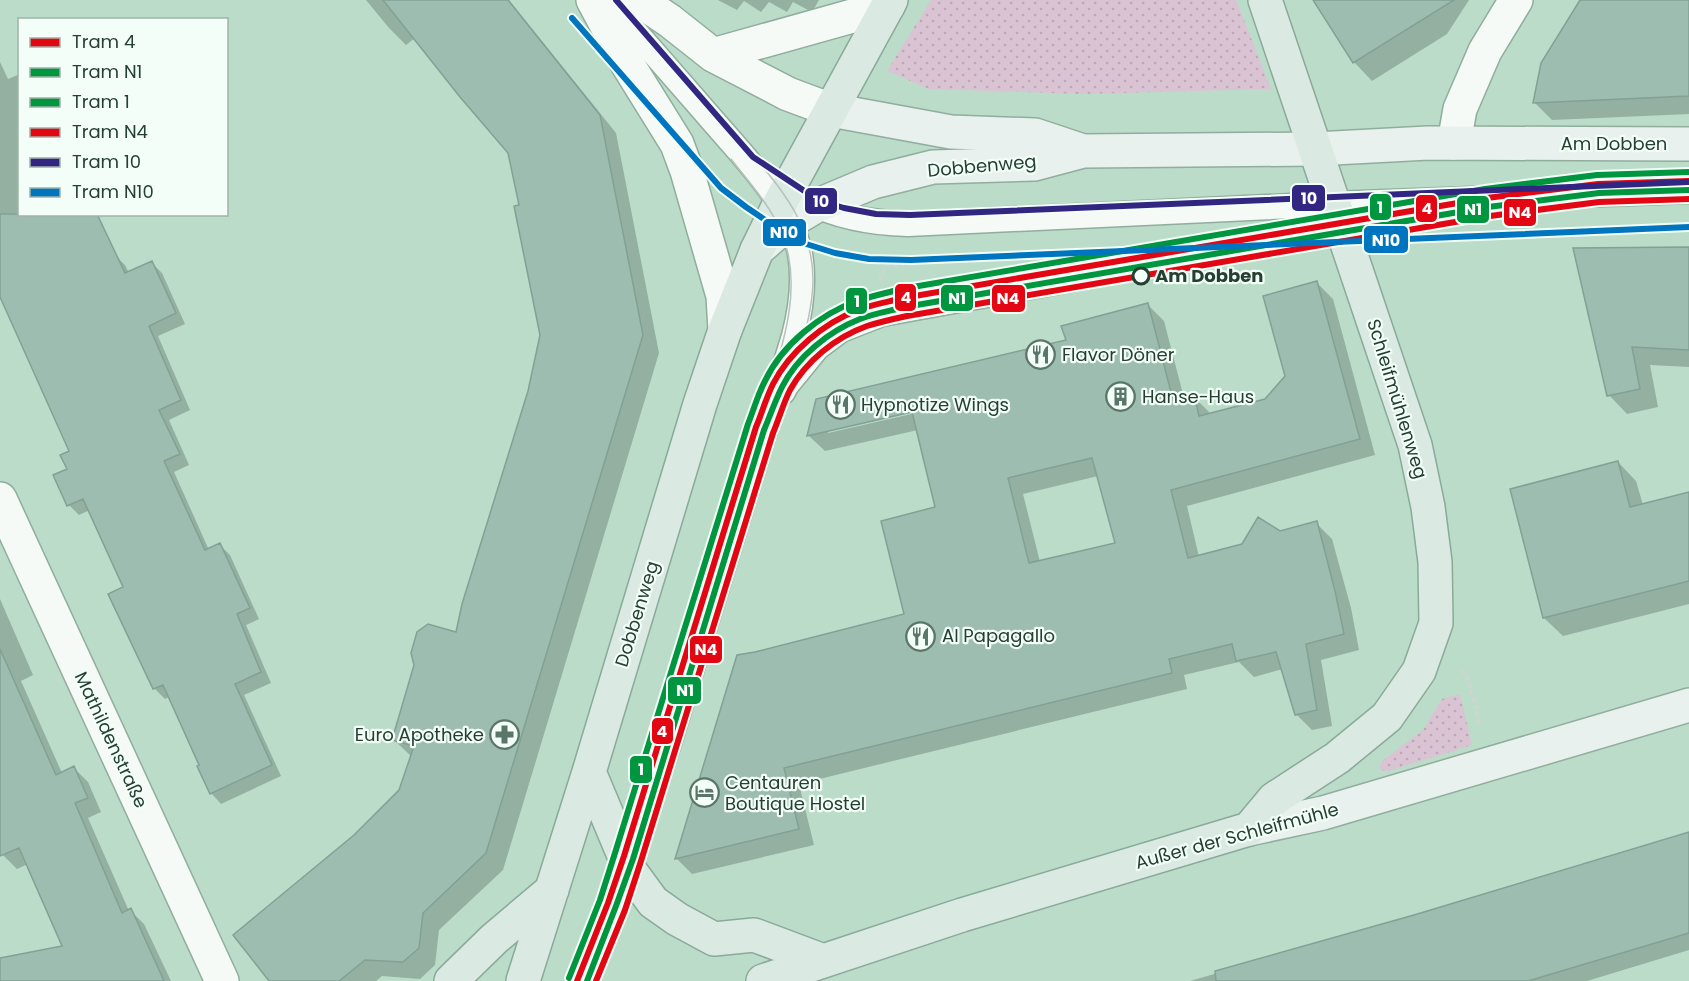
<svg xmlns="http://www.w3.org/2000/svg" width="1689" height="981" font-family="Poppins,sans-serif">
<defs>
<pattern id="green-dots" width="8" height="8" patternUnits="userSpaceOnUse" patternTransform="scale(1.5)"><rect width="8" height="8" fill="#dac4d4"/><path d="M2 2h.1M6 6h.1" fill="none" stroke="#bba9b6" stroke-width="1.8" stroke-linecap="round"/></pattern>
</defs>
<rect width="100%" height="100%" fill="#badcc8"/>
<path fill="url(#green-dots)" d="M931,0H1236L1271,89L1082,94L929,89L887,71Z
M1460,694L1472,745L1389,771L1381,770L1379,767L1382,761L1423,730L1442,699Z"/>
<path fill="#0003" fill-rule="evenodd" d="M366,0H509L616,133L659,353L503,870L439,930L435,965L420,979L382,976L376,981H271L355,837L400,791L411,756L394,740L457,634L530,391L541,335L520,206L510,153L415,38L406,45L389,28Z
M718,0H819L812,12L793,2L787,12L769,2L761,12L744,1L737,10Z
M1315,0H1469L1447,34L1372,81L1354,62Z
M1581,0H1689V114L1552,120L1535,103Z
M0,62L8,79L20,74V214L115,255L125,265L129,273L152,263L162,273L185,324L158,336L190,410L169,420L189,465L174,472L209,550L220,545L230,555L259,619L246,625L271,683L244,695L281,776L221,804L211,793L200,766L169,697L165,699L155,689L110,595L125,588L90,510L79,515L69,505V469L71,451L0,293Z
M1689,248V367L1650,365L1658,407L1627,414L1609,395L1575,250Z
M1317,283L1333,299L1375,455L1187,506L1199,557L1243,546L1280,532L1316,523L1332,539L1351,608L1359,650L1321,660L1332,726L1312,730L1296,714L1283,669L1254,677L1239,662L1184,675L1187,689L799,784L814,845L692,874L676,858L906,615L937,509L918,430L825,451L809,436L817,401L1068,341L1148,305L1164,321L1184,398L1193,396L1209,412L1210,415L1265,401L1286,377ZM919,409L920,412L828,433V430ZM1098,476L1117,544L1040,562L1023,494Z
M1618,462L1636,481L1643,505L1689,493V604L1563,636L1544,618Z
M0,599L33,675L21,681L62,773L74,768L88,782L101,812L88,818L129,911L130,910L144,924L171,981H0V960L64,947L28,864L17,869L3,855L0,848Z
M1689,833V950L1587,981H1190L1414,916Z"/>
<path fill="#9ebdb1" stroke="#82a195" stroke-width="1.5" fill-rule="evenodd" d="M383,0H508L600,115L643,335L486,853L423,913L419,948L403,962L365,960L339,981H269L233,935L354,835L399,790L414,746L392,740L414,665L411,653L417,632L428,624L456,632L462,604L528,391L540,335L514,206L519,205L508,153L460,97Z
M1313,0H1454L1353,63Z
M1580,0H1689V96L1533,103L1541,63Z
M0,214H97L125,273L152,261L176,313L149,326L181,400L159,410L180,454L164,461L205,550L220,543L250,608L237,614L261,672L235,684L272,765L210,794L197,766L199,765L163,685L153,689L108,594L123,587L83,499L67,506L53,475L67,469L60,455L69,451L0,297Z
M1689,247V350L1632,347L1640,389L1607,396L1573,248Z
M1317,281L1360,439L1171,490L1188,558L1242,544L1258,517L1280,531L1317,521L1335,591L1344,634L1306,644L1317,710L1295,715L1276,652L1236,661L1232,644L1169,659L1172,673L784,768L799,829L675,859L737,655L755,652L904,614L881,521L935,507L912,412L807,436L816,399L1066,340L1061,326L1148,303L1173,400L1194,394L1199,416L1265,399L1285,376L1263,296ZM1092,458L1115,543L1029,563L1008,478Z
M1618,461L1630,507L1689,492V581L1543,618L1510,489Z
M0,649L56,775L74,766L88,798L75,803L122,913L131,908L164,981H0V958L62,946L19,848L0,856Z
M1689,832V933L1528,981H1216L1215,971L1414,915Z"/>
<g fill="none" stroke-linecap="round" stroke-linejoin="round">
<defs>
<path id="service" d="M809,202C840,218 873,223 908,224L1333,204L1689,191
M783,392L786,386L817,348L841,330L882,314L1342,230L1459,212
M585,981L628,865L669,743L794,336C801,309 805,282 800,254C790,201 741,154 707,114C674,76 641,38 607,0"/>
<path id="minor" d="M1454,143L1460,109L1485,51L1516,0
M0,499L222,981"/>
<path id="tertiary" d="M593,0L628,65L677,144L687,171L723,296L725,330
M639,0L670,21L713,55L788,94L831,110
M713,55L888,6"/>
<path id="secondary" d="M831,110L951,132L1035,135L1083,151L1315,149L1428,143L1689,144
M757,250L789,222L816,206L873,182L933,167L1034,164L1083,151
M1249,829L1323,813L1689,705"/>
<path id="primary" d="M589,772L631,872L653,902L677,919L714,939L754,935L821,960
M451,981L494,939L552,890
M523,981L589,772L700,404L725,330L757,250L779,205L891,0
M763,981L962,915L1249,829L1274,799L1337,758L1387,717L1419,671L1436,623L1435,562L1428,507L1415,445L1265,0"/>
</defs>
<use href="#service" stroke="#91ad9d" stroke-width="27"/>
<use href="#minor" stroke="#91ad9d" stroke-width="36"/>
<use href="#tertiary" stroke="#91ad9d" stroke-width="36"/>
<use href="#secondary" stroke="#91ad9d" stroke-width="36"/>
<use href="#primary" stroke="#8aaa99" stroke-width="36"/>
<path stroke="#cbd6d0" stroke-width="4" stroke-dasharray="4.5 3" stroke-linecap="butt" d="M1481,239L1512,235
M886,265H914
M879,280L890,257
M1462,670L1469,682L1480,726"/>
<use href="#service" stroke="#f5faf7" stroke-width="24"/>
<use href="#minor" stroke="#f5faf7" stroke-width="33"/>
<use href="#tertiary" stroke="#f5faf7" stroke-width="33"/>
<use href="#secondary" stroke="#e8f1ed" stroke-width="33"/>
<use href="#primary" stroke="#dae9e2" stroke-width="33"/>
<path stroke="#b8c1bc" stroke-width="1.5" d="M738,137C758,162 783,188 798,218C822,267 813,303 800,352C793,379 784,405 776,432
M731,159C749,182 769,204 781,231C808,295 775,365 756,427"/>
<defs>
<path id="tram-1" d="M577,981L608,903L624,856L756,427C762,413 766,398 773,384C790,351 824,323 858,310C873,304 888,302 903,298L1487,198L1598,184L1689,181"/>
<path id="tram-2" d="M587,981L616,906L633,859L764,430C770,416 775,401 782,387C797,357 829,331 860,319C875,313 890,311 905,307L1488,207L1599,193L1689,190"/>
<path id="tram-3" d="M569,978L600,900L615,853L748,424C754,409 758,394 765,381C782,345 820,314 857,301C871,296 887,293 901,289L1485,189L1597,175L1689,172"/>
<path id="tram-4" d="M596,981L625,910L641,861L773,433C779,419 783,404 790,390C806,361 836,337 867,326C880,322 893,319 907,316L1490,216L1599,202L1689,199"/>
<path id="tram-5" d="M616,0L753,157L818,200L844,208L876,214L910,215L1688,182"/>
<path id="tram-6" d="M572,18L721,188L746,207L777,228L803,243L835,253L869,259L911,260L1689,227"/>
</defs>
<use href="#tram-1" stroke="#f2fef7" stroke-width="10"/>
<use href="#tram-2" stroke="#f2fef7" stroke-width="10"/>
<use href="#tram-3" stroke="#f2fef7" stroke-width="10"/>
<use href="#tram-4" stroke="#f2fef7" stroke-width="10"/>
<use href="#tram-5" stroke="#f2fef7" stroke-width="10"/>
<use href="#tram-6" stroke="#f2fef7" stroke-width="10"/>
<use href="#tram-1" stroke="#e30613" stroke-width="6"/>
<use href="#tram-2" stroke="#009640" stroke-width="6"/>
<use href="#tram-3" stroke="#009640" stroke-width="6"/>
<use href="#tram-4" stroke="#e30613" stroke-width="6"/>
<use href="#tram-5" stroke="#312783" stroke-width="6"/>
<use href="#tram-6" stroke="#0075bf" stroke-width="6"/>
</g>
<defs>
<symbol id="restaurant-ring" viewBox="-11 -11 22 22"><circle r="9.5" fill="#f2fef7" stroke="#597666" stroke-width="1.5"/><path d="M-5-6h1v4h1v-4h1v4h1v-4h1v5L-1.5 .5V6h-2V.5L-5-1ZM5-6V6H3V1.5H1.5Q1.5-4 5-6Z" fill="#597666"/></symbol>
<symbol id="building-ring" viewBox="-11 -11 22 22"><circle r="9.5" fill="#f2fef7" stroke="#597666" stroke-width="1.5"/><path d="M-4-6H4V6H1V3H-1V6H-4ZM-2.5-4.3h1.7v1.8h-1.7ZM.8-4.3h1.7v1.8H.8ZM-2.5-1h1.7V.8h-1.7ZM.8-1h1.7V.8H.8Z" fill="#597666"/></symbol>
<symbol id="pharmacy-ring" viewBox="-11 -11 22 22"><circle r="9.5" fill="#f2fef7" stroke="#597666" stroke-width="1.5"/><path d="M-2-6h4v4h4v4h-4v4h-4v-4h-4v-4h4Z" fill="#597666"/></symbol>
<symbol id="hotel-ring" viewBox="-11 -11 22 22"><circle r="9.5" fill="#f2fef7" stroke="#597666" stroke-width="1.5"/><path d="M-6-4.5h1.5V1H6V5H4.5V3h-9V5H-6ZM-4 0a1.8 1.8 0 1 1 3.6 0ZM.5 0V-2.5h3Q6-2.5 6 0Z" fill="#597666"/></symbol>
</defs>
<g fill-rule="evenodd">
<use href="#restaurant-ring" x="1024" y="338" width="33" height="33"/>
<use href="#building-ring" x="1104" y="380" width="33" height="33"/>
<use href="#restaurant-ring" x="824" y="388" width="33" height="33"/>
<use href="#restaurant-ring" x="904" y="620" width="33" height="33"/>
<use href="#pharmacy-ring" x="488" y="718" width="33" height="33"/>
<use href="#hotel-ring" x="688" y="776" width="33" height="33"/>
</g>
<circle fill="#f2fef7" stroke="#253f31" stroke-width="3" cx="1141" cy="276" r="8"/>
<g text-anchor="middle" stroke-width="4.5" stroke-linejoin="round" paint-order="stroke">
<g font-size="18" fill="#253f31" stroke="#f2fef7">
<text x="1614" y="150">Am Dobben</text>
<text transform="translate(982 166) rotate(-5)" y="6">Dobbenweg</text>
<text transform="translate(1397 399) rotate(73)" y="6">Schleifmühlenweg</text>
<text transform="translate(637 614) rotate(-73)" y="6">Dobbenweg</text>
<text transform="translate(111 740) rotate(65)" y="6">Mathildenstraße</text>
<text transform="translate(1237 836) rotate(-15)" y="6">Außer der Schleifmühle</text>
</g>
<g font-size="18" font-weight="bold" fill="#253f31" stroke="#f2fef7" text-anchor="start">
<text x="1155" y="282">Am Dobben</text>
</g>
<g font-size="18" fill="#253f31" stroke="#f2fef7" text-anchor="start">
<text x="1062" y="361">Flavor Döner</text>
<text x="1142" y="403">Hanse-Haus</text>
<text x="861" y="411">Hypnotize Wings</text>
<text x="942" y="642">Al Papagallo</text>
<text x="484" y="741" text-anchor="end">Euro Apotheke</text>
<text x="725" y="789">Centauren<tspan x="725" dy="21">Boutique Hostel</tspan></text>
</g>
</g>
<g stroke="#f2fef7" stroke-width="2">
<rect x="1291" y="184" width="35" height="28" rx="6" fill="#312783"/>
<rect x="804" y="187" width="34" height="28" rx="6" fill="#312783"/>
<rect x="1369" y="193" width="23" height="28" rx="6" fill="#009640"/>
<rect x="1415" y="194" width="23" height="29" rx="6" fill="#e30613"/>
<rect x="1456" y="195" width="34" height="29" rx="6" fill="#009640"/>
<rect x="1503" y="198" width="34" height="29" rx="6" fill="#e30613"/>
<rect x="762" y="218" width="45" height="29" rx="6" fill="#0075bf"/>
<rect x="1363" y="225" width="46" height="29" rx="6" fill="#0075bf"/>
<rect x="894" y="283" width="23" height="29" rx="6" fill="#e30613"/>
<rect x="940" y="284" width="34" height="28" rx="6" fill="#009640"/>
<rect x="991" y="284" width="35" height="29" rx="6" fill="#e30613"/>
<rect x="845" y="287" width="23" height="28" rx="6" fill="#009640"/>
<rect x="689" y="635" width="34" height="29" rx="6" fill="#e30613"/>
<rect x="667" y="676" width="35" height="29" rx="6" fill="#009640"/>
<rect x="651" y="717" width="23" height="28" rx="6" fill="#e30613"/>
<rect x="629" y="755" width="24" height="29" rx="6" fill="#009640"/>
</g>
<g font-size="16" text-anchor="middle" font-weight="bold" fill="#fff">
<text x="1309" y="204">10</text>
<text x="821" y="207">10</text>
<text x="1380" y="213">1</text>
<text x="1427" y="214">4</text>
<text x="1473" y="215">N1</text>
<text x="1520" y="218">N4</text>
<text x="784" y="238">N10</text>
<text x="1386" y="246">N10</text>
<text x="906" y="303">4</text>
<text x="957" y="304">N1</text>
<text x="1008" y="304">N4</text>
<text x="857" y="307">1</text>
<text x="706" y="655">N4</text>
<text x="685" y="696">N1</text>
<text x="662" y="737">4</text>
<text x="641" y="775">1</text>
</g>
<rect x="18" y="18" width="210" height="198" fill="#f2fef7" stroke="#a0b2a8" stroke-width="1.5"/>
<rect x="30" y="38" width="30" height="9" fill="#e30613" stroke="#a0b2a8" stroke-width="1.5"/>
<text x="72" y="48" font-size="18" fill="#253f31">Tram 4</text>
<rect x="30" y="68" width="30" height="9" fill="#009640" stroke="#a0b2a8" stroke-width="1.5"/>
<text x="72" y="78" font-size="18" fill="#253f31">Tram N1</text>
<rect x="30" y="98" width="30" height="9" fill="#009640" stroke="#a0b2a8" stroke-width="1.5"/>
<text x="72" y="108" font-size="18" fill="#253f31">Tram 1</text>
<rect x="30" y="128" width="30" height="9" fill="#e30613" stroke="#a0b2a8" stroke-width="1.5"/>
<text x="72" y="138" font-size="18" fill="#253f31">Tram N4</text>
<rect x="30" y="158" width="30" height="9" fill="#312783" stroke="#a0b2a8" stroke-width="1.5"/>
<text x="72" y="168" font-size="18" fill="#253f31">Tram 10</text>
<rect x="30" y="188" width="30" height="9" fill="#0075bf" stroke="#a0b2a8" stroke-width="1.5"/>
<text x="72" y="198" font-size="18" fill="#253f31">Tram N10</text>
</svg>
